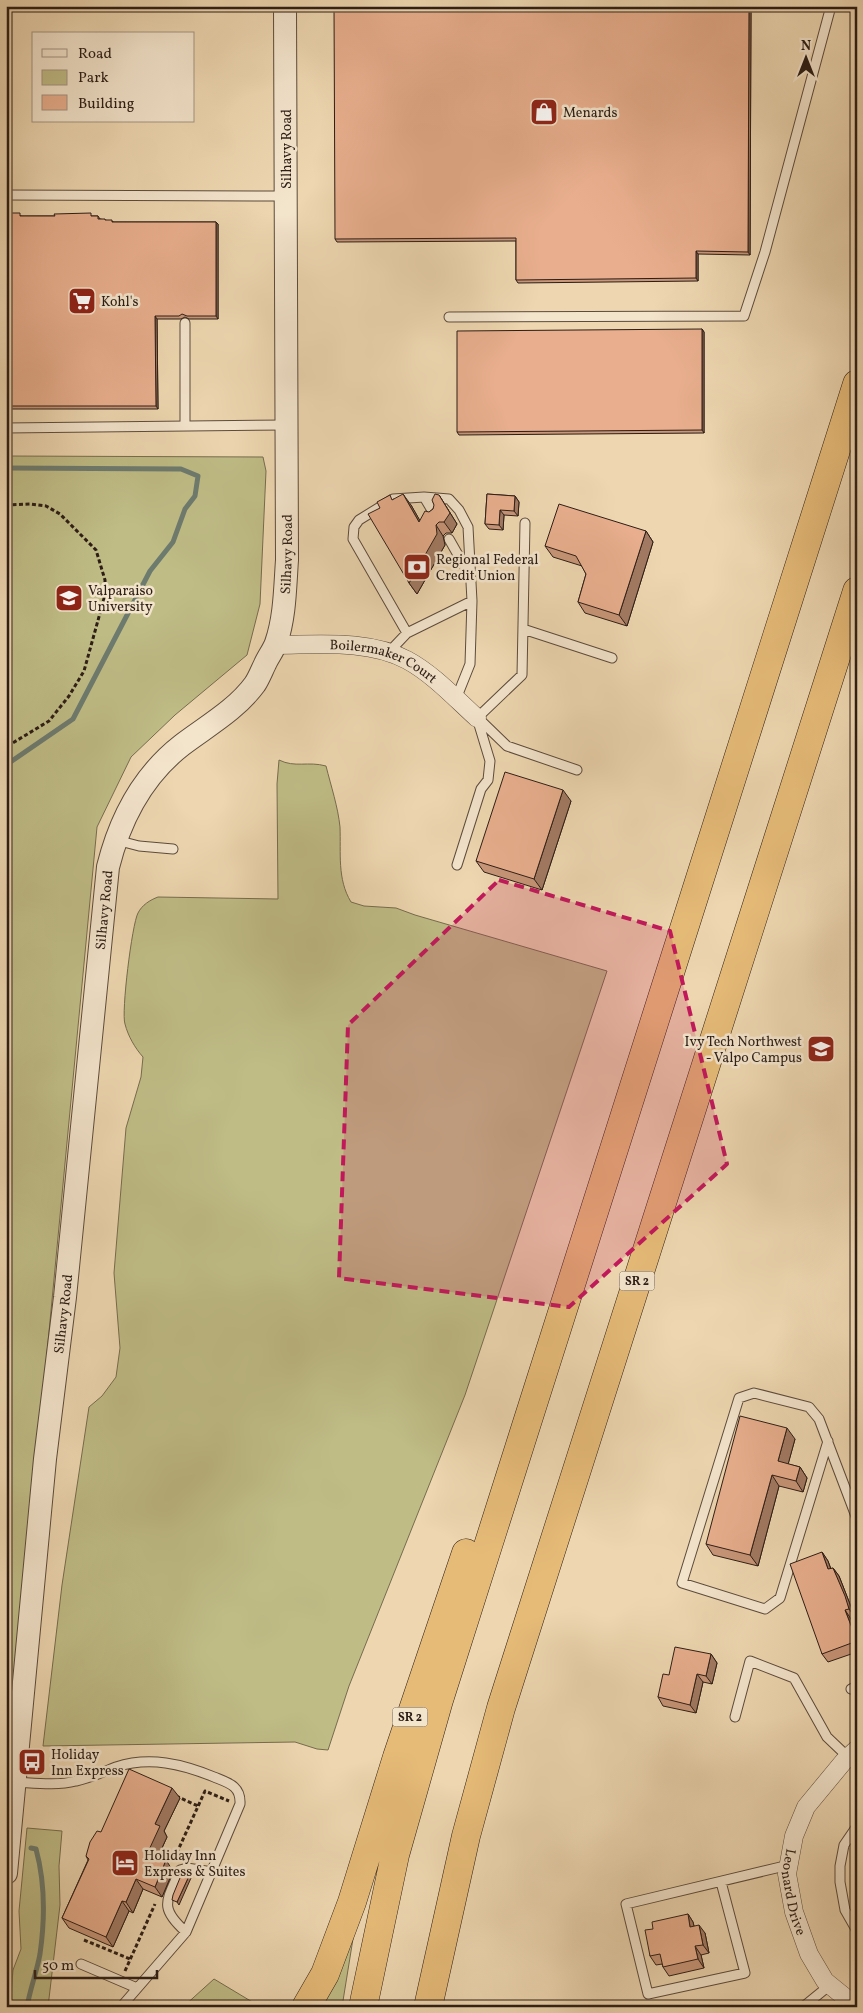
<svg xmlns="http://www.w3.org/2000/svg" width="863" height="2013" font-family="Vollkorn,serif">
<rect width="100%" height="100%" fill="#edd6b0"/>
<filter id="stains"><feTurbulence type="fractalNoise" baseFrequency=".004" numOctaves="4"/><feColorMatrix values="0 0 0 0 .2 0 0 0 0 .09 0 0 0 0 .02 0 0 0 .5 -.17"/></filter>
<radialGradient id="worn" r=".72"><stop offset=".6" stop-color="#630" stop-opacity="0"/><stop offset="1" stop-color="#630" stop-opacity=".3"/></radialGradient>
<path fill="#bfbc86" stroke="#766c4e" d="M6,456L263,457L266,471L260,604L247,655L175,715L131,757L97,827L6,1784Z
M279,760C295,768 308,761 326,766C331,786 338,807 340,827C341,853 337,879 351,902L364,906L396,908L415,915L607,971L465,1395L349,1686L328,1750L317,1749L295,1742L43,1746L62,1585L89,1407L102,1396L116,1377L120,1348L114,1273L126,1128L141,1077L143,1057C135,1048 128,1036 125,1024C121,1013 132,924 138,913C142,905 150,900 158,897L278,899L277,784Z
M27,1828L62,1831L59,1866L60,1905L48,2007H10L13,1970L21,1949L19,1911Z
M357,1914L342,2007H317Z
M214,1979L254,2003L252,2007H183Z"/>
<g fill="none" stroke-linecap="round" stroke-linejoin="round">
<path stroke="#6d7b6f" stroke-width="5" d="M6,468L181,469L198,476L195,496L185,509L173,542L150,571L73,719L6,765
M27,2007C30,1989 37,1971 40,1954C45,1919 45,1882 36,1849L31,1848"/>
<defs>
<path id="service" d="M6,195L286,196
M449,317L744,316L765,252L831,6
M185,323V426
M6,428L286,425
M424,497L436,517
M449,539L470,576
M523,629L612,658
M407,633L353,539L354,527L359,520L393,499L424,497L449,499L459,510L468,527L472,601L470,664L456,699
M388,653L407,633L472,601
M477,718L522,675L525,523
M478,718L507,746L577,770
M116,840L139,846L173,849
M457,865L481,789L488,780L490,761L477,718
M828,1441L780,1598L765,1609L682,1583L739,1398L754,1393L809,1407L819,1419L857,1519
M851,1689L857,1686
M735,1717L750,1661L794,1678L827,1737L848,1757L857,1767
M14,1782C35,1783 56,1786 76,1781C90,1778 103,1772 116,1767C150,1756 182,1764 214,1777C229,1783 241,1786 240,1804L186,1932L121,2007
M857,1826L844,1845L840,1866V1882L845,1910L857,1931
M721,1882L745,1973L648,1994L626,1904L789,1865
M186,1932C158,1907 167,1901 180,1870L187,1868L212,1872
M81,1964L137,1988
M803,2007L830,1985"/>
<g id="minor">
<path id="s1" d="M275,645C317,645 368,639 407,660C433,674 455,698 477,718"/>
<path id="s2" d="M857,1749L844,1761L806,1807L794,1836L787,1874L794,1912L809,1954L825,1981L857,2007"/>
</g>
<g id="tertiary">
<path id="s3" d="M6,1873L45,1459L65,1297L108,867C120,819 142,776 182,745C207,726 236,710 255,684C259,678 262,670 265,664C268,657 273,651 276,643C285,617 285,588 287,560L285,6"/>
</g>
<path id="motorway" d="M306,2007L325,1974L352,1902L397,1757L466,1553
M363,2007L395,1855L439,1700L857,384
M428,2007L466,1836L501,1708L857,591"/>
</defs>
<use href="#service" stroke="#5c4b3c" stroke-width="11"/>
<use href="#minor" stroke="#5c4b3c" stroke-width="19"/>
<use href="#tertiary" stroke="#5c4b3c" stroke-width="24"/>
<use href="#motorway" stroke="#2c1d16" stroke-width="29"/>
<path stroke="#2c1d16" stroke-width="3" stroke-dasharray="4 2.5" stroke-linecap="butt" d="M6,505L30,504L46,506L60,514L96,550L105,580V595L84,671L69,696L49,721L6,747
M176,1796L198,1806
M174,1859L205,1791L229,1801
M84,1940L130,1959
M125,1971L155,1904"/>
<use href="#service" stroke="#f3e4cc" stroke-width="9"/>
<use href="#minor" stroke="#f3e4cc" stroke-width="18"/>
<use href="#tertiary" stroke="#f3e4cc" stroke-width="22"/>
<use href="#motorway" stroke="#e6bb78" stroke-width="28"/>
</g>
<path fill="#c89679" stroke="#2c1d16" d="M751,6L750,255L698,254V281L518,283L516,280V241L337,242L335,239Z
M6,213L22,216H98L100,219L114,222H216L218,224V319H189L185,317L181,319H157L158,409H6Z
M702,329L704,332V433L459,435L457,432Z
M487,494L515,496L519,502L518,516L504,515L503,530L489,529L485,524Z
M439,495L457,524L452,533H446L443,536L445,545L417,594L409,583L393,499L411,505L420,521L429,512L433,509Z
M646,531L653,542L627,626L585,613L578,602L586,574L582,566L553,557L545,546Z
M571,801L542,890L484,872L476,861Z
M795,1439L788,1464L800,1467L807,1478L803,1492L779,1486L758,1566L713,1555L706,1544Z
M822,1552L828,1561L831,1569L833,1568L839,1576L855,1617L851,1619L857,1634V1652L828,1662L822,1654Z
M711,1654L717,1663L712,1684L703,1682L696,1713L663,1706L658,1697L669,1675Z
M180,1798L164,1831L167,1837L158,1857L173,1871L162,1897L143,1889L133,1913L129,1911L113,1947L69,1928L62,1918L88,1860L86,1856Z
M688,1914L693,1922L694,1926L705,1933L709,1953L701,1955L704,1968L669,1976L663,1967L662,1964L656,1965L650,1956L653,1929Z"/>
<path fill="#a27a63" stroke="#2c1d16" d="M749,6H751L750,255L748,252Z
M216,222L218,224V319L216,316Z
M696,251L698,254V281L696,278Z
M155,316L157,319L158,409L156,406Z
M702,329L704,332V433L702,430Z
M403,494L411,505L427,533L419,522Z
M439,495L457,524L452,533L444,522Z
M515,496L519,502L518,516L514,511Z
M500,510L504,515L503,530L499,525Z
M436,525L443,536L445,545L417,594L409,583Z
M646,531L653,542L627,626L619,615Z
M563,790L571,801L542,890L534,879Z
M787,1428L795,1439L786,1472L778,1461Z
M800,1467L807,1478L803,1492L796,1481Z
M772,1475L779,1486L758,1566L750,1555Z
M822,1552L828,1561L834,1578L828,1569Z
M833,1568L839,1576L855,1617L849,1609Z
M845,1610L851,1619L857,1634V1641Z
M711,1654L717,1663L712,1684L706,1676Z
M697,1674L703,1682L696,1713L690,1705Z
M172,1788L180,1798L164,1831L167,1837L155,1863L148,1852L155,1824Z
M166,1860L173,1871L162,1897L155,1887Z
M189,1876L191,1878L179,1905L177,1902Z
M136,1879L143,1889L133,1913L126,1902Z
M122,1901L129,1911L113,1947L106,1937Z
M688,1914L693,1922L696,1935L690,1927Z
M699,1925L705,1933L709,1953L703,1945Z
M695,1946L701,1955L704,1968L698,1959Z"/>
<path fill="#e8ae8d" stroke="#2c1d16" d="M334,6H749L748,252L696,251V278L516,280V238L335,239Z
M6,213H20V216H55L54,214L91,213V216H98V219H105V220H112V222H216V316H187L182,314L179,316H155L156,406H6Z
M702,329V430L457,432V331Z
M403,494L419,522L425,511L429,512L433,509L434,505L432,500L435,494L439,495L450,513L444,522H439L436,525L437,534L409,583L368,514L380,508L377,502L390,495L392,500Z
M487,494L515,496L514,511L500,510L499,525L485,524Z
M559,504L646,531L619,615L578,602L586,574L576,556L545,546Z
M505,772L563,790L534,879L476,861Z
M740,1416L787,1428L778,1461L800,1467L796,1481L772,1475L750,1555L706,1544Z
M822,1552L828,1569L833,1568L845,1596L849,1609L845,1610L857,1641L822,1654L790,1564Z
M675,1647L711,1654L706,1676L697,1674L690,1705L658,1697L663,1674L669,1675Z
M129,1769L172,1788L155,1824L160,1826L148,1852L166,1860L155,1887L136,1879L126,1902L122,1901L106,1937L62,1918L89,1859L86,1856L90,1842L97,1831L101,1832Z
M182,1873L189,1876L177,1902L172,1900L173,1895Z
M688,1914L690,1927L699,1925L703,1945L695,1946L698,1959L663,1967L660,1954L650,1956L645,1930L653,1929L652,1922Z"/>
<path fill="#c2185b" fill-opacity="0.2" stroke="#c2185b" stroke-width="4" stroke-dasharray="10 6" stroke-linejoin="round" d="M499,880L670,931L727,1164L569,1307L339,1278L348,1025Z"/>
<defs>
<symbol id="shop-square" viewBox="-11 -11 22 22"><rect x="-9" y="-9" width="18" height="18" rx="4" fill="#8f2418" stroke="#f3e4cc"/><path d="M-5-2.5h2.3a2.7 3.5 0 0 1 5.4 0H5L5.5 6h-11ZM-1.5-2.5h3a1.5 2.3 0 0 0-3 0Z" fill="#fff"/></symbol>
<symbol id="supermarket-square" viewBox="-11 -11 22 22"><rect x="-9" y="-9" width="18" height="18" rx="4" fill="#8f2418" stroke="#f3e4cc"/><path d="M-6-5.5h2.5l.6 2H6L4.5 2H-2.5L-4.4-4H-6ZM-1.5 3.2a1.3 1.3 0 1 0 .1 0ZM3 3.2a1.3 1.3 0 1 0 .1 0Z" fill="#fff"/></symbol>
<symbol id="bank-square" viewBox="-11 -11 22 22"><rect x="-9" y="-9" width="18" height="18" rx="4" fill="#8f2418" stroke="#f3e4cc"/><path d="M-6-4H6V4H-6ZM0-2.3a2.3 2.3 0 1 0 0 4.6a2.3 2.3 0 1 0 0-4.6Z" fill="#fff"/></symbol>
<symbol id="university-square" viewBox="-11 -11 22 22"><rect x="-9" y="-9" width="18" height="18" rx="4" fill="#8f2418" stroke="#f3e4cc"/><path d="M0-5L7-2L0 1L-7-2ZM-4 1L0 2.5L4 1V4Q0 6-4 4Z" fill="#fff"/></symbol>
<symbol id="bus-square" viewBox="-11 -11 22 22"><rect x="-9" y="-9" width="18" height="18" rx="4" fill="#8f2418" stroke="#f3e4cc"/><path d="M-5-6H5V4H4V6H2V4H-2V6H-4V4H-5ZM-3.5-4V0h7V-4ZM-3.5 1.2v1.5H-2V1.2ZM2 1.2v1.5H3.5V1.2Z" fill="#fff"/></symbol>
<symbol id="hotel-square" viewBox="-11 -11 22 22"><rect x="-9" y="-9" width="18" height="18" rx="4" fill="#8f2418" stroke="#f3e4cc"/><path d="M-6-4.5h1.5V1H6V5H4.5V3h-9V5H-6ZM-4 0a1.8 1.8 0 1 1 3.6 0ZM.5 0V-2.5h3Q6-2.5 6 0Z" fill="#fff"/></symbol>
</defs>
<g fill-rule="evenodd">
<use href="#shop-square" x="528" y="96" width="32" height="32"/>
<use href="#supermarket-square" x="66" y="285" width="32" height="32"/>
<use href="#bank-square" x="401" y="551" width="32" height="32"/>
<use href="#university-square" x="53" y="582" width="32" height="32"/>
<use href="#university-square" x="805" y="1033" width="32" height="32"/>
<use href="#bus-square" x="16" y="1746" width="32" height="32"/>
<use href="#hotel-square" x="109" y="1847" width="32" height="32"/>
</g>
<g text-anchor="middle" stroke-width="5" stroke-linejoin="round" paint-order="stroke">
<g fill="#f3e4cc" stroke="#68594d" stroke-width="1">
<rect x="619.5" y="1271.5" width="35" height="19" rx="4"/>
<rect x="392.5" y="1707.5" width="35" height="19" rx="4"/>
</g>
<g font-size="12" font-weight="bold" fill="#2c1d16">
<text x="637" y="1285">SR 2</text>
<text x="410" y="1721">SR 2</text>
</g>
<g font-size="14" fill="#2c1d16" stroke="#f3e4cc" text-anchor="start">
<text x="563" y="117">Menards</text>
<text x="101" y="306">Kohl's</text>
<text x="436" y="564">Regional Federal<tspan x="436" dy="16">Credit Union</tspan></text>
<text x="88" y="595">Valparaiso<tspan x="88" dy="16">University</tspan></text>
<text x="802" y="1046" text-anchor="end">Ivy Tech Northwest<tspan x="802" dy="16">- Valpo Campus</tspan></text>
<text x="51" y="1759">Holiday<tspan x="51" dy="16">Inn Express</tspan></text>
<text x="144" y="1860">Holiday Inn<tspan x="144" dy="16">Express &amp; Suites</tspan></text>
</g>
<g font-size="14" fill="#2c1d16" stroke="#f3e4cc">
<text transform="translate(286 149) rotate(-90)" y="5">Silhavy Road</text>
<text dy="5" stroke="none"><textPath href="#s3" startOffset="1388">Silhavy Road</textPath></text>
<text dy="5" stroke="none"><textPath href="#s1" startOffset="112">Boilermaker Court</textPath></text>
<text dy="5" stroke="none"><textPath href="#s3" startOffset="968">Silhavy Road</textPath></text>
<text dy="5" stroke="none"><textPath href="#s3" startOffset="562">Silhavy Road</textPath></text>
<text dy="5" stroke="none"><textPath href="#s2" startOffset="166">Leonard Drive</textPath></text>
</g>
</g>
<rect width="863" height="2013" fill="none" stroke="#edd6b0" stroke-width="25"/>
<rect x="8" y="8" width="848" height="1998" fill="none" stroke="#2c1d16" stroke-width="2.5"/>
<rect x="12" y="12" width="838" height="1988" fill="none" stroke="#2c1d16"/>
<rect x="32" y="32" width="162" height="90" fill="#f3e4cc" stroke="#a39483"/>
<rect x="42" y="49" width="25" height="8" fill="#f3e4cc" stroke="#a39483"/>
<text x="78" y="58" font-size="15" fill="#2c1d16">Road</text>
<rect x="42" y="70" width="25" height="15" fill="#bfbc86" stroke="#a39483"/>
<text x="78" y="82" font-size="15" fill="#2c1d16">Park</text>
<rect x="42" y="95" width="25" height="15" fill="#e8ae8d" stroke="#a39483"/>
<text x="78" y="108" font-size="15" fill="#2c1d16">Building</text>
<g transform="translate(806 58)" stroke="#f3e4cc" stroke-width="4" paint-order="stroke">
<path d="M0-4L9 19L0 12L-9 19Z" fill="#2c1d16"/>
<text y="-8" font-size="14" font-weight="bold" text-anchor="middle" fill="#2c1d16">N</text>
</g>
<path d="M35 1970v8h122v-8" fill="none" stroke="#2c1d16" stroke-width="2.5"/>
<text x="42" y="1970" font-size="15" fill="#2c1d16" stroke="#f3e4cc" stroke-width="4" paint-order="stroke">50 m</text>
<rect width="100%" height="100%" filter="url(#stains)"/>
<rect width="100%" height="100%" fill="url(#worn)"/>
</svg>
